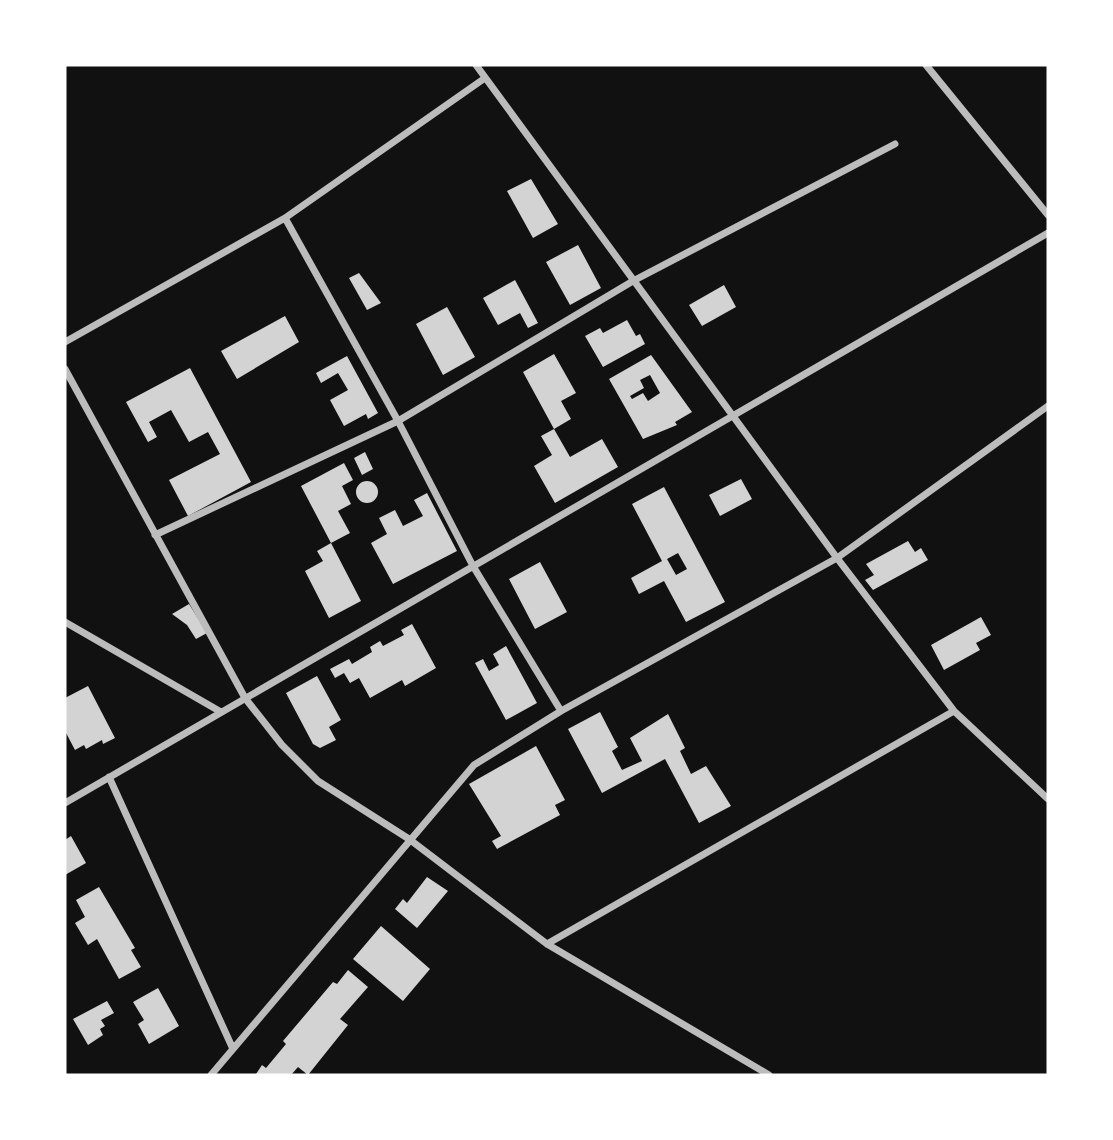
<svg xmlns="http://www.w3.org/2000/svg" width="1113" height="1140" font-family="'Sofia Sans Condensed',sans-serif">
<rect width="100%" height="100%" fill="#111"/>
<path fill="#d3d3d3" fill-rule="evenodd" d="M531,179L558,224L533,238L507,191Z
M578,245L601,288L570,305L546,262Z
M359,273L381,303L367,310L349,278Z
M515,280L538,323L528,328L520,313L498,325L483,298Z
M724,285L736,307L702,326L689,305Z
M447,307L475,357L443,375L416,324Z
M285,316L299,342L237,379L221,351Z
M627,320L636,336L640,334L645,344L603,367L585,336L600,328L603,333Z
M554,354L576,393L561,401L571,419L554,429L523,372Z
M651,355L692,412L675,422L677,425L643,439L609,379ZM650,375L660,393L648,401L643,393L632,399L630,396L644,388L640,380Z
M347,356L378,413L368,419L366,414L344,426L330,400L348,390L338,373L321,383L316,373Z
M190,368L251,482L188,516L169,480L220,454L208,432L189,442L171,410L149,422L157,437L148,442L126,402Z
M554,429L570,457L602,439L618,467L555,503L534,466L552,455L541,436Z
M365,452L373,469L362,475L354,458Z
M344,463L353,480L342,486L351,504L338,511L350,533L331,543L301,486Z
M741,479L752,499L720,516L709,495Z
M356 492a11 11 0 1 1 22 0a11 11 0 1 1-22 0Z
M664,487L725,602L686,622L664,581L639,594L631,578L662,561L632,504ZM678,553L687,569L676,575L667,559Z
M427,493L457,551L393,584L371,543L387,534L379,518L395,510L403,526L423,516L414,500Z
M908,541L915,552L921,548L928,560L873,590L865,580L874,575L866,564Z
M331,543L361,601L329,618L305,571L323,561L317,551Z
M540,562L567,612L535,629L509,579Z
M189,604L207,633L196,639L187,625L172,614Z
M981,617L991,635L976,643L980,650L944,670L931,645Z
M412,624L436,668L405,686L402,680L370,698L359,678L350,683L344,673L335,678L330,669L349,659L352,664L372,652L370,647L380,641L383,646L404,635L401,630Z
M506,646L537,703L506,720L475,663L483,659L489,671L499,665L493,654Z
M317,676L341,720L329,727L336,740L320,748L313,744L286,693Z
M88,686L115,738L103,744L102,740L86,749L84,745L75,750L65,731V698Z
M600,712L618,747L612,751L622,770L642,761L630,738L668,714L685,748L680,751L691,774L706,766L731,806L699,823L665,759L602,793L568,729Z
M536,746L565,800L555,805L560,815L497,849L492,841L501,836L469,784Z
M71,836L86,863L65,875V840Z
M427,877L448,891L417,928L395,909L403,899L407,903Z
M99,887L135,948L131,950L141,967L119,979L97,939L88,945L75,923L85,917L76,900Z
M381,926L430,969L403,1001L353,959Z
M348,970L368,987L340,1019L348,1025L308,1075L298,1067L291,1075L256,1074L262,1065L266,1068L286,1044L283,1041L333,982L337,984Z
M158,988L179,1026L149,1044L138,1024L144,1020L133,1002Z
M107,1001L114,1013L101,1020L105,1026L100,1029L103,1035L88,1045L73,1019Z"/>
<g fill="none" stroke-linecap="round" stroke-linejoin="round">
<path stroke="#bcbcbc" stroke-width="7" d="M476,65L837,558L954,711L1048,799
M926,65L1048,215
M285,218L398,421L473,566L561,711
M65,342L285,218L485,78
M65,369L245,698L282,745L318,781L409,839L547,944L769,1075
M155,535L398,421L633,281L895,144
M65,622L221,712
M109,777L233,1049
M65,803L1048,233
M547,944L954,711
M211,1075L474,765L561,711L837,558L1048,406"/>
</g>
<rect width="1113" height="1140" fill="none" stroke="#ffffff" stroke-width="133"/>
</svg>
